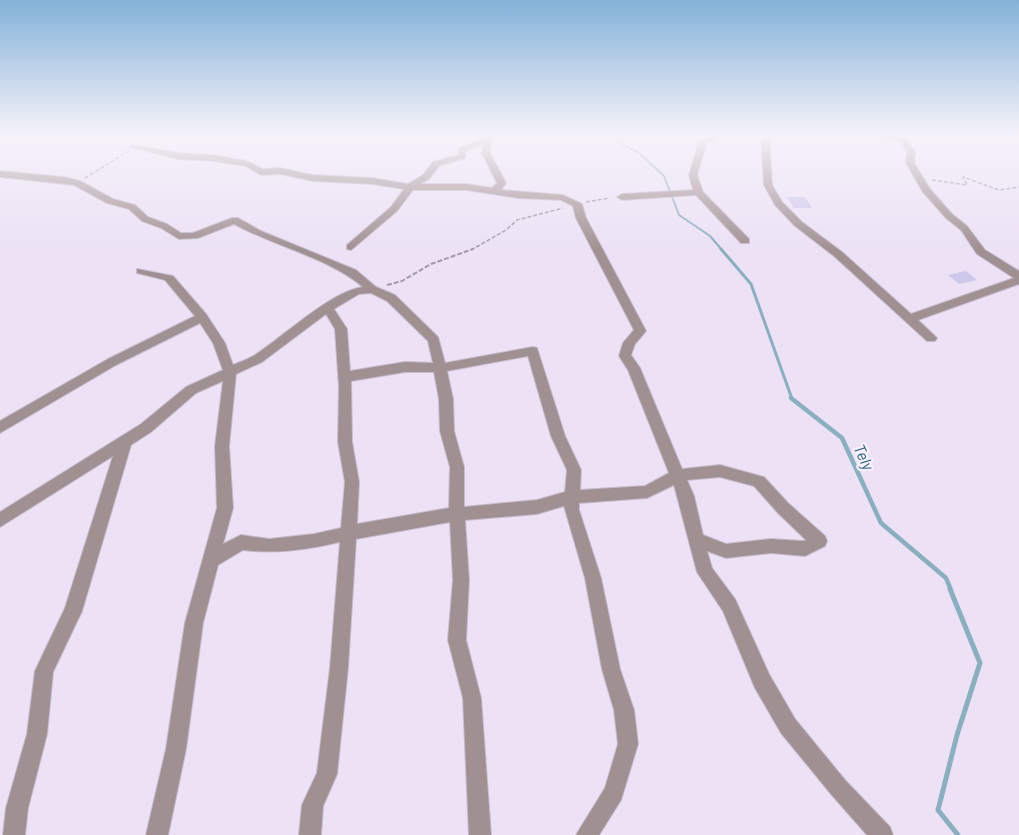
<svg xmlns="http://www.w3.org/2000/svg" width="1019" height="835" font-family="Barlow,sans-serif">
<rect width="100%" height="100%" fill="#ece1f5"/>
<g fill="none" stroke-linecap="round" stroke-linejoin="round">
<path stroke="#8caec1" stroke-width="2" d="M603,134L639,153L664,176L679,215L710,236L722,250"/>
<path stroke="#8caec1" stroke-width="3" d="M721,249L751,284L792,399"/>
<path stroke="#8caec1" stroke-width="4.5" d="M791,398L842,438L881,523L946,578L951,590"/>
<path stroke="#8caec1" stroke-width="5" d="M950,589L980,663L957,735L938,810L958,835"/>
</g>
<path fill="#cec9ea" d="M787,197H805L812,208H794Z
M966,271L977,280L959,284L948,275Z"/>
<g fill="none" stroke-linecap="round" stroke-linejoin="round">
<defs>
<path id="minor" d="M485,134H493L490,153L506,183L501,190L563,195L582,204L586,218L646,331L635,344L631,355L640,368L682,469L720,465L764,477L788,503L825,536L827,541L825,546L805,556L771,553L726,558L707,551L712,568L735,599L769,674L795,719L845,780L890,827L893,835H867L831,794L781,733L755,688L723,611L697,572L674,485L647,498L579,503V510L601,578L620,669L634,710L638,744L621,800L599,835H576L605,788L618,744L614,710L602,669L585,578L564,506L537,514L465,520L469,580L466,640L481,698L491,835H469L463,698L448,640L453,580L450,522L356,539L348,668L337,774L323,806L321,835H299L302,805L317,773L330,668L340,542C307,550 276,554 243,550L218,565L203,623L186,749L168,835H146L166,749L185,623L217,508L215,446L223,381L196,393L151,432L131,445L82,611L53,672L47,734L28,808L25,835H3L6,808L27,734L35,671L65,608L113,456L0,527V512L141,424L186,387L223,370L213,343L200,323L116,365L0,433V421L108,359L195,316L165,280L137,273V269L173,276L206,314L225,343L233,365C240,362 248,359 255,355C283,337 331,291 363,287C329,258 274,246 234,224L198,238L179,239L161,228L142,221L129,209L107,203L74,185L0,177V171L64,177L80,181L113,199L135,205L148,217L167,224L181,233H193L232,218H238L261,231L356,270L376,287L395,295L438,337L445,363L533,347L537,348L565,436L581,470L580,490L645,486L669,473L628,370L619,356L623,343L634,330L576,218L573,206L561,200L518,198L466,190H413L397,211L351,250L347,249V245L391,207L404,189L372,184L313,181L280,174L261,175L245,166L213,161L178,159L130,147L134,145L178,153L213,155L247,161L263,169L280,168L313,175L372,178L408,184L423,175L433,162L458,155L459,148L484,138ZM483,144L482,153L497,183L492,188L466,184H420L429,179L439,166L465,158L466,151ZM371,293L387,301L428,341L433,363L405,362L350,371L347,329L334,309L359,294ZM326,314L335,329L339,387L338,442L345,482L341,528L314,534L269,539L241,535L223,544L233,508L229,446L236,374L262,362ZM528,356L551,436L567,470L565,492L537,500L464,507V467L454,431L453,399L447,371ZM405,372H434L439,399L440,431L450,467L449,508L357,524L359,482L352,442L351,381ZM720,477L754,486L778,513L806,540L803,541L771,539L726,544L703,535L694,496L687,480Z
M719,134H729L707,143L697,175L703,192L749,239V243H741L696,195L622,200L617,197L622,194L693,190L689,175L699,142Z
M761,134H769L772,185L782,202L802,222L842,252L911,314L1014,278L977,254L961,230L946,218L923,192L906,163L907,152L900,141L873,136L872,134L906,137L915,152L914,163L930,189L952,214L967,226L985,250L1019,271V284L918,320L937,338L935,341H927L834,256L795,226L775,205L764,185Z"/>
</defs>
<use href="#minor" stroke="#c5bccd" stroke-width="2"/>
<path stroke="#a199a8" stroke-width="1.5" stroke-dasharray="4 2" stroke-linecap="butt" d="M144,142L153,134
M85,178L129,151
M932,180L967,185L963,177L999,190L1019,187
M586,202L610,198
M471,250L506,230L517,220L563,208"/>
<path stroke="#a199a8" stroke-width="2" stroke-dasharray="5 2" stroke-linecap="butt" d="M387,285L402,281L431,264L473,249"/>
<use href="#minor" fill="#a19092" fill-rule="evenodd"/>
</g>
<linearGradient id="sky" x2="0" y2="1"><stop stop-color="#83b2d8"/><stop offset="0.54" stop-color="#f6f2fa"/><stop offset="1" stop-color="#f6f2fa" stop-opacity="0"/></linearGradient>
<rect width="1019" height="250" fill="url(#sky)"/>
<g text-anchor="middle" stroke-width="4.5" stroke-linejoin="round" paint-order="stroke">
<g font-size="16" font-style="italic" fill="#235e7a" stroke="#f7f0fd">
<text transform="translate(864 457) rotate(65)" y="6">Tely</text>
</g>
</g>
</svg>
